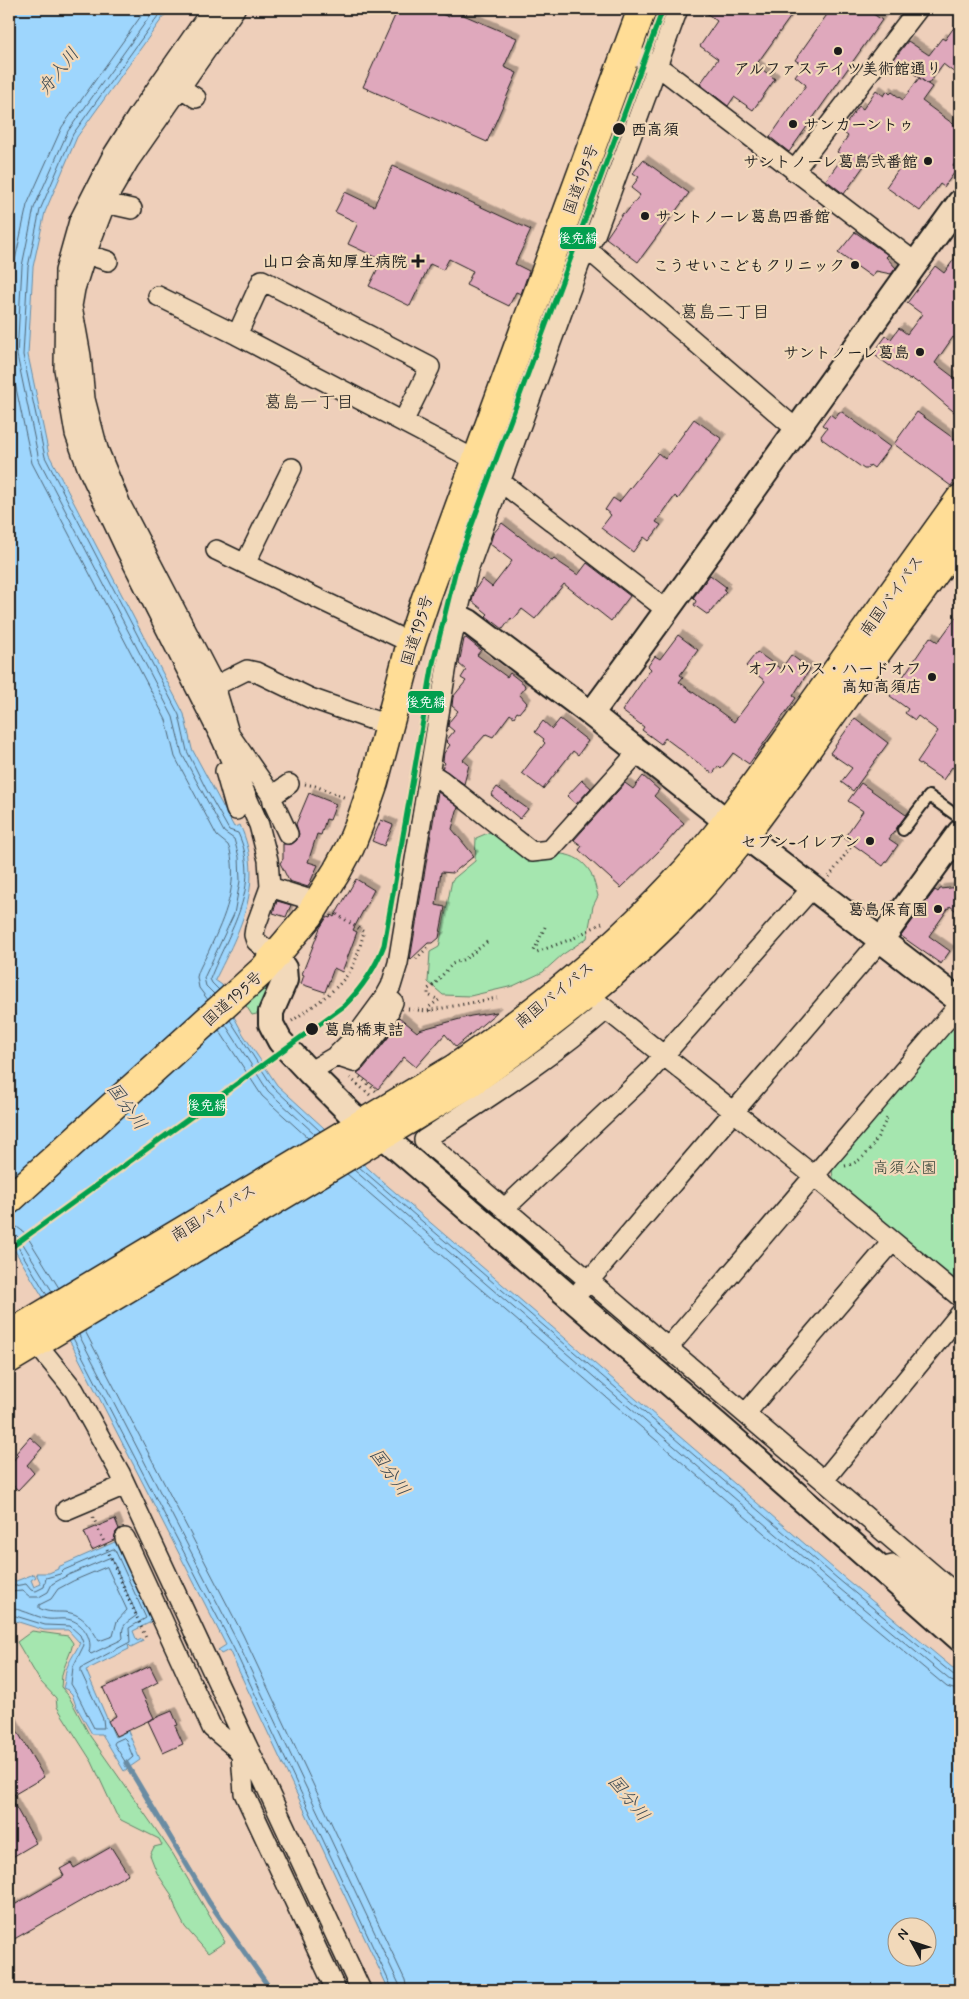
<svg xmlns="http://www.w3.org/2000/svg" width="969" height="1999" font-family="Mynerve,'Klee One',sans-serif">
<defs>
<filter id="shadow"><feDropShadow dx="4.5" dy="-4.5" stdDeviation="0" flood-color="#0004"/></filter>
</defs>
<rect width="100%" height="100%" fill="#eecfba"/>
<filter id="ink" filterUnits="userSpaceOnUse"><feTurbulence type="fractalNoise" baseFrequency=".02" numOctaves="2"/><feDisplacementMap in="SourceGraphic" scale="10" xChannelSelector="R" yChannelSelector="G"/><feConvolveMatrix kernelMatrix="1 2 1 2 8 2 1 2 1" color-interpolation-filters="sRGB"/></filter>
<g filter="url(#ink)">
<path fill="#a5e6af" stroke="#608166" d="M490,832L526,857C551,853 576,848 591,873C594,880 596,889 598,896L593,906L587,938L562,955L543,972L513,986L470,996L443,995L428,982L430,952L439,947L452,880L475,861L476,838Z
M267,984L273,985L261,1013L252,1015L245,1004Z
M959,1019L960,1020V1284L833,1179L832,1169Z
M32,1631L68,1636L73,1643C71,1653 66,1661 63,1671C61,1676 62,1682 61,1687L68,1695L90,1736L173,1854L225,1942L208,1953L185,1927L177,1912L171,1894L157,1873L150,1855L154,1847L162,1845L159,1839L121,1820L116,1814L92,1762L57,1707L56,1698L40,1681L17,1642Z"/>
<path fill="#9ed6fd" stroke="#6a8ca3" fill-rule="evenodd" d="M9,9H169L77,137L45,212L33,267L28,355L49,455L184,714L192,749L234,827L240,825C266,882 241,928 215,980L222,985L232,1013L243,1034L277,1085L382,1181L841,1575L960,1674V1990H389L229,1650L221,1654L218,1650L226,1645L72,1345L9,1241ZM896,1926H926V1956H896Z
M117,1541L152,1619L151,1622L133,1631L137,1641L142,1639L143,1641L131,1647L128,1644L129,1649L86,1670L115,1737L128,1731L140,1760L124,1771L102,1734H92L76,1706L72,1694L68,1690L63,1688C66,1680 64,1673 68,1665C71,1658 76,1651 80,1643L68,1630H44L9,1619V1578L16,1581L34,1574L36,1577L31,1580L34,1587L41,1584L36,1573H49L58,1569V1567Z"/>
<g fill="none" stroke-linecap="round" stroke-linejoin="round">
<path stroke="#506676" stroke-width="1" d="M146,9L62,127L27,205L14,265L9,355L32,463L166,720L175,757L217,836L228,845L230,850C238,886 225,916 210,948C206,958 199,967 197,977L199,988L208,1000
M155,9L68,131L34,208L22,266L17,355L39,460L173,717L182,754L224,832L234,839L239,857L240,881L234,914L204,978L206,986L214,994
M163,9L73,134L40,210L28,267L23,355L45,457L179,715L187,751L206,789L229,830L238,833C263,887 229,930 210,979L212,983L219,990
M230,1020L273,1087L320,1131
M225,1024L268,1091L315,1134
M219,1030L262,1096L308,1138
M359,1167L838,1579L955,1676L960,1677
M354,1170L834,1584L951,1681L960,1684
M347,1174L829,1589L947,1687L960,1691
M9,1226L17,1227L25,1233L59,1288
M9,1233L16,1235L20,1239L52,1291
M9,1240L15,1242L47,1295
M85,1331L243,1635L405,1980L407,1990
M79,1335L236,1639L399,1984L400,1990
M73,1338L234,1649L393,1990
M107,1567L127,1610L117,1621L113,1636L99,1641C90,1626 82,1612 62,1612C53,1612 46,1612 39,1608V1605L51,1599L58,1589L73,1581Z
M9,1585L14,1586L26,1584L31,1590L36,1591L44,1587L46,1578L60,1574L64,1570L113,1549L115,1550L146,1618L129,1628L130,1642L81,1668V1672L103,1719L104,1728H94C86,1714 80,1697 71,1684L73,1667L84,1645L80,1635L70,1626L45,1625L9,1614
M9,1592L23,1591L30,1597H39L48,1592L52,1584L68,1575L111,1557L137,1615C129,1622 120,1623 123,1638L121,1640L91,1654L89,1652C93,1640 84,1624 71,1620C63,1617 52,1621 43,1618C32,1615 21,1609 9,1608
M124,1738L126,1740L133,1757L126,1763L114,1744L115,1742Z"/>
<path stroke="#6a8ca3" stroke-width="5" d="M126,1763L209,1902L271,1990"/>
</g>
<path fill="#dfa8bc" stroke="#1c1c1c" filter="url(#shadow)" d="M398,9H429L449,17L452,10L517,38L504,67L517,73L487,142L363,87Z
M701,9H796L756,65L775,79L753,110L734,97L728,106L700,84L718,59L700,46L717,21Z
M831,9H866L882,20L789,152L770,137L806,85L795,76L803,65L795,60Z
M960,19V77L943,64L928,84L894,59L908,41L929,55L942,38L945,40Z
M919,78L932,87L922,101L960,129V156L953,166L957,169L944,187L940,184L920,211L886,187L898,170L873,153L844,194L826,180L843,157L837,152L848,136L841,131L859,106L863,109L876,90L884,96L887,91L890,94L892,92L903,100Z
M643,160L689,193L638,262L606,238L623,213L625,214L640,195L631,188L639,177L633,173Z
M393,166L531,230L515,264L529,271L521,294L516,292L509,306L466,285L473,271L449,259L443,270L430,264L410,306L369,286L382,260L348,244L358,223L335,212L345,192L374,206Z
M855,232L888,255L886,257L896,268L891,274L876,271L872,277L838,253Z
M960,251V342L953,337L935,363L960,382V417L919,382L918,383L911,378L910,380L873,354L886,336L891,339L899,328L907,334L922,314L907,303L935,266L944,273Z
M839,412H842L890,447L874,468L870,465L867,469H864L822,439L821,436L827,428L822,425L830,414L835,418Z
M917,412L960,443V473L951,486L894,444Z
M694,419L722,439L678,499L675,496L656,522L661,525L649,541L644,537L633,552L601,528L611,515L605,510L613,498L619,502L658,453L665,459Z
M502,523L552,561L554,559L578,575L587,563L630,596L611,621L564,584L535,619L522,609L513,620L511,618L503,629L486,616L488,614L472,601L475,590L482,579L492,587L512,561L490,544L493,534Z
M710,575L726,587L724,590L726,592L708,615L694,605L696,601L693,598Z
M960,612V773L952,767L943,780L917,762L938,731L918,716L915,720L905,713L908,709L890,696L930,637L938,642Z
M678,635L698,650L680,675L683,677L679,682L734,722L765,681L746,666L757,652L781,669L791,655L810,669L793,696L796,698L749,764L733,753L721,769L718,766L713,774L665,738L661,744L642,730L644,727L622,711L651,669L648,666L655,656L660,659Z
M466,638L481,650L477,655L507,677L510,673L524,684L525,687L519,694L527,703L519,713L517,712L514,717L510,714L493,737L486,734L463,760L469,765L464,784L442,768L445,763L443,761L444,753L450,745L446,741L454,731L448,726L449,722L458,711L452,706L453,697L466,681L461,678L466,670L459,664L464,639Z
M855,718L888,743L853,791L841,782L852,768L830,753Z
M560,719L588,741L578,755L573,751L543,789L522,773L545,743L543,741L544,739L535,732L543,721L552,729Z
M643,776L659,790L654,796L684,823L660,850L621,888L579,850L582,846L574,840L625,783L633,789Z
M582,780L591,788L576,804L567,796Z
M861,783L906,815L889,839L898,845L883,866L844,838L863,811L848,801Z
M497,787L528,809L520,819L491,795Z
M438,792L458,807L452,829L474,856L453,873L441,872L436,905L445,907L439,938L433,943H428L410,960Z
M309,793L336,804L330,820L326,819L321,835L317,834L308,862L318,865L308,887L289,881L280,863L283,859V844H292L297,840L299,834L296,824Z
M381,820L393,825L384,846L372,841Z
M356,879L374,890L353,930L357,932L342,972L334,968L325,992L301,984L304,975L302,974L320,928L327,917L330,918L331,915L334,917Z
M960,887V914L950,906L929,936L950,951L941,964L901,936L935,890L938,892L940,889Z
M277,901L291,905L286,917L273,913Z
M497,1012L456,1047L445,1034L416,1067L404,1057L378,1089L357,1073L363,1069L392,1033L399,1017L417,1032L419,1030L471,1016Z
M30,1437L42,1448L27,1465L34,1473L18,1490L9,1482V1465L18,1455L16,1453Z
M115,1519L119,1529L116,1532L114,1540L92,1550L84,1532Z
M150,1666L158,1682L141,1691L154,1718L116,1736L108,1721L116,1716L103,1688Z
M172,1711L178,1725L175,1726L183,1744L163,1753L148,1721Z
M9,1717L44,1777L10,1797L36,1843L9,1859Z
M111,1847L128,1874L9,1942V1908L64,1876L60,1869L71,1863L74,1868Z"/>
<g fill="none" stroke-linecap="round" stroke-linejoin="round">
<defs>
<path id="service" d="M903,830L929,796L960,818"/>
<path id="minor" d="M212,9L138,115L112,156L79,221L65,271L64,369L75,434L87,467L126,550L222,740L259,825L268,860L270,887L255,928L254,935L256,941L275,957
M626,51L657,66L667,73L916,263
M180,87L196,98
M794,171L918,9
M105,203L132,209
M587,251L598,258L796,429
M86,254L108,261
M158,296L237,335
M403,422L430,367L262,280L237,335L468,456L483,472L501,482L668,611
M216,550L411,643
M245,564L292,468
M215,686L121,505L98,449L85,399L81,356L72,306L75,289L86,254L108,197L129,161L235,9
M226,734L229,733L215,686L247,670L256,672L310,698L390,726
M229,734L272,796L289,784
M225,771L236,810
M430,773L441,780L532,852L550,850L638,752
M272,796L273,802L288,834
M270,887L308,899
M597,1002L814,1176L960,1297
M606,1010C550,1059 486,1099 424,1140L960,1597
M336,1056L354,1062L383,1026L393,1002L387,997
M309,1072L336,1056L357,1035L385,997L391,986L398,963L450,647L468,570L580,263L595,235L678,9
M504,1209L648,1073L813,887
M581,1290L881,940
M36,1343L74,1390L120,1473L361,1990
M668,1348L960,1004
M746,1413L892,1242
M824,1480L960,1314
M66,1510L125,1485
M125,1538L212,1728L236,1748L241,1755L250,1751
M880,1568L893,1565L960,1616
M241,1755L244,1793L336,1990"/>
<path id="tertiary" d="M457,616L469,622L591,714L744,835L960,1001
M591,714C716,545 837,372 960,202
M881,940L960,832
M275,957L284,968L285,980L271,1012V1024L280,1041L309,1072L352,1115L383,1136L462,1204L728,1434L960,1639"/>
<path id="trunk" d="M9,1200L263,970L309,916L337,871L350,847L362,817L374,782L411,643L426,598L642,9
M9,1335L455,1068C534,1014 608,955 673,885C723,833 763,773 805,715C857,643 909,571 960,499
M9,1359L468,1084C548,1028 624,969 691,898C747,838 792,769 840,703C880,647 921,593 960,538"/>
</defs>
<use href="#service" stroke="#1c1c1c" stroke-width="14"/>
<use href="#minor" stroke="#1c1c1c" stroke-width="22"/>
<use href="#tertiary" stroke="#1c1c1c" stroke-width="28"/>
<use href="#trunk" stroke="#1c1c1c" stroke-width="31"/>
<path stroke="#1c1c1c" stroke-width="3" stroke-dasharray="1 4" stroke-linecap="butt" d="M305,784L315,786L346,798
M829,877L853,844
M545,927L534,951L537,952L574,938L602,923
M416,959L428,947L429,944
M408,1009L427,1011L497,998
M430,1011L429,1007L439,1000L428,995V989L434,985L452,964L465,959L487,942
M292,1021C312,1006 341,989 353,966C358,955 361,943 364,932L335,913
M360,1077L376,1091
M350,1078L370,1095
M845,1166C869,1161 877,1138 887,1118
M93,1517L146,1638"/>
<use href="#service" stroke="#f2d9ba" stroke-width="10"/>
<use href="#minor" stroke="#f2d9ba" stroke-width="19"/>
<use href="#tertiary" stroke="#f2d9ba" stroke-width="24"/>
<use href="#trunk" stroke="#ffdd96" stroke-width="28"/>
<defs>
<path id="tram-1" d="M9,1249L344,1006C362,988 375,969 384,945L433,663L457,565L663,9"/>
</defs>
<use href="#tram-1" stroke="#f2d9ba" stroke-width="9"/>
<use href="#tram-1" stroke="#019f4e" stroke-width="5"/>
</g>
</g>
<g fill="#1c1c1c" stroke="#f2d9ba" stroke-width="2">
<circle cx="838" cy="51" r="5"/>
<circle cx="793" cy="124" r="5"/>
<circle cx="619" cy="129" r="7"/>
<circle cx="928" cy="161" r="5"/>
<circle cx="645" cy="216" r="5"/>
<path d="M415.5 253.5h5v5h5v5h-5v5h-5v-5h-5v-5h5z"/>
<circle cx="855" cy="265" r="5"/>
<circle cx="920" cy="352" r="5"/>
<circle cx="932" cy="677" r="5"/>
<circle cx="870" cy="841" r="5"/>
<circle cx="938" cy="909" r="5"/>
<circle cx="312" cy="1029" r="7"/>
</g>
<g text-anchor="middle" stroke-width="4.5" stroke-linejoin="round" paint-order="stroke">
<g font-size="16" font-weight="bold" fill="#1c1c1c" stroke="#f2d9ba" text-anchor="end">
<text x="838" y="74" text-anchor="middle">アルファステイツ美術館通り</text>
<text x="803" y="130" text-anchor="start">サンカーントゥ</text>
<text x="918" y="167">サントノーレ葛島弐番館</text>
<text x="655" y="222" text-anchor="start">サントノーレ葛島四番館</text>
<text x="407" y="267">山口会高知厚生病院</text>
<text x="845" y="271">こうせいこどもクリニック</text>
<text x="910" y="358">サントノーレ葛島</text>
<text x="922" y="674">オフハウス・ハードオフ<tspan x="922" dy="18">高知高須店</tspan></text>
<text x="860" y="847">セブン-イレブン</text>
<text x="928" y="915">葛島保育園</text>
</g>
<g font-size="16" font-weight="bold" fill="#1c1c1c" stroke="#f2d9ba" text-anchor="start">
<text x="631" y="135">西高須</text>
<text x="324" y="1035">葛島橋東詰</text>
</g>
<g font-size="16" fill="#1c1c1c" stroke="#f2d9ba">
<text transform="translate(580 179) rotate(-70)" y="6">国道195号</text>
<text transform="translate(891 595) rotate(-54)" y="6">南国バイパス</text>
<text transform="translate(416 630) rotate(-73)" y="6">国道195号</text>
<text transform="translate(554 994) rotate(-39)" y="6">南国バイパス</text>
<text transform="translate(232 998) rotate(-42)" y="6">国道195号</text>
<text transform="translate(213 1212) rotate(-31)" y="6">南国バイパス</text>
</g>
<g font-size="16" fill="#374439" stroke="#f2d9ba">
<text x="905" y="1173">高須公園</text>
</g>
<g font-size="18" font-style="italic" fill="#3c4a54" stroke="#f2d9ba">
<text transform="translate(58 71) rotate(-51)" y="6">舟入川</text>
<text transform="translate(127 1106) rotate(54)" y="6">国分川</text>
<text transform="translate(390 1472) rotate(54)" y="6">国分川</text>
<text transform="translate(629 1798) rotate(51)" y="6">国分川</text>
</g>
<g font-size="18" fill="#1c1c1c" stroke="#f2d9ba">
<text x="725" y="318">葛島二丁目</text>
<text x="309" y="408">葛島一丁目</text>
</g>
</g>
<g stroke="#f2d9ba" stroke-width="2">
<rect x="559" y="226" width="38" height="24" rx="5" fill="#019f4e"/>
<rect x="407" y="690" width="38" height="24" rx="5" fill="#019f4e"/>
<rect x="188" y="1093" width="38" height="24" rx="5" fill="#019f4e"/>
</g>
<g font-size="14" text-anchor="middle" font-weight="bold" fill="#fff">
<text x="578" y="243">後免線</text>
<text x="426" y="707">後免線</text>
<text x="207" y="1110">後免線</text>
</g>
<rect width="969" height="1999" fill="none" stroke="#f2d9ba" stroke-width="30"/>
<rect x="15" y="15" width="939" height="1969" fill="none" stroke="#1c1c1c" stroke-width="2" filter="url(#ink)"/>
<g transform="translate(912 1942) rotate(310)"><circle r="24" fill="#f2d9ba" stroke="#9c8d7b"/>
<path d="M0-4L9 19L0 12L-9 19Z" fill="#1c1c1c"/>
<text y="-8" font-size="14" font-weight="bold" text-anchor="middle" fill="#1c1c1c">N</text>
</g>
</svg>
